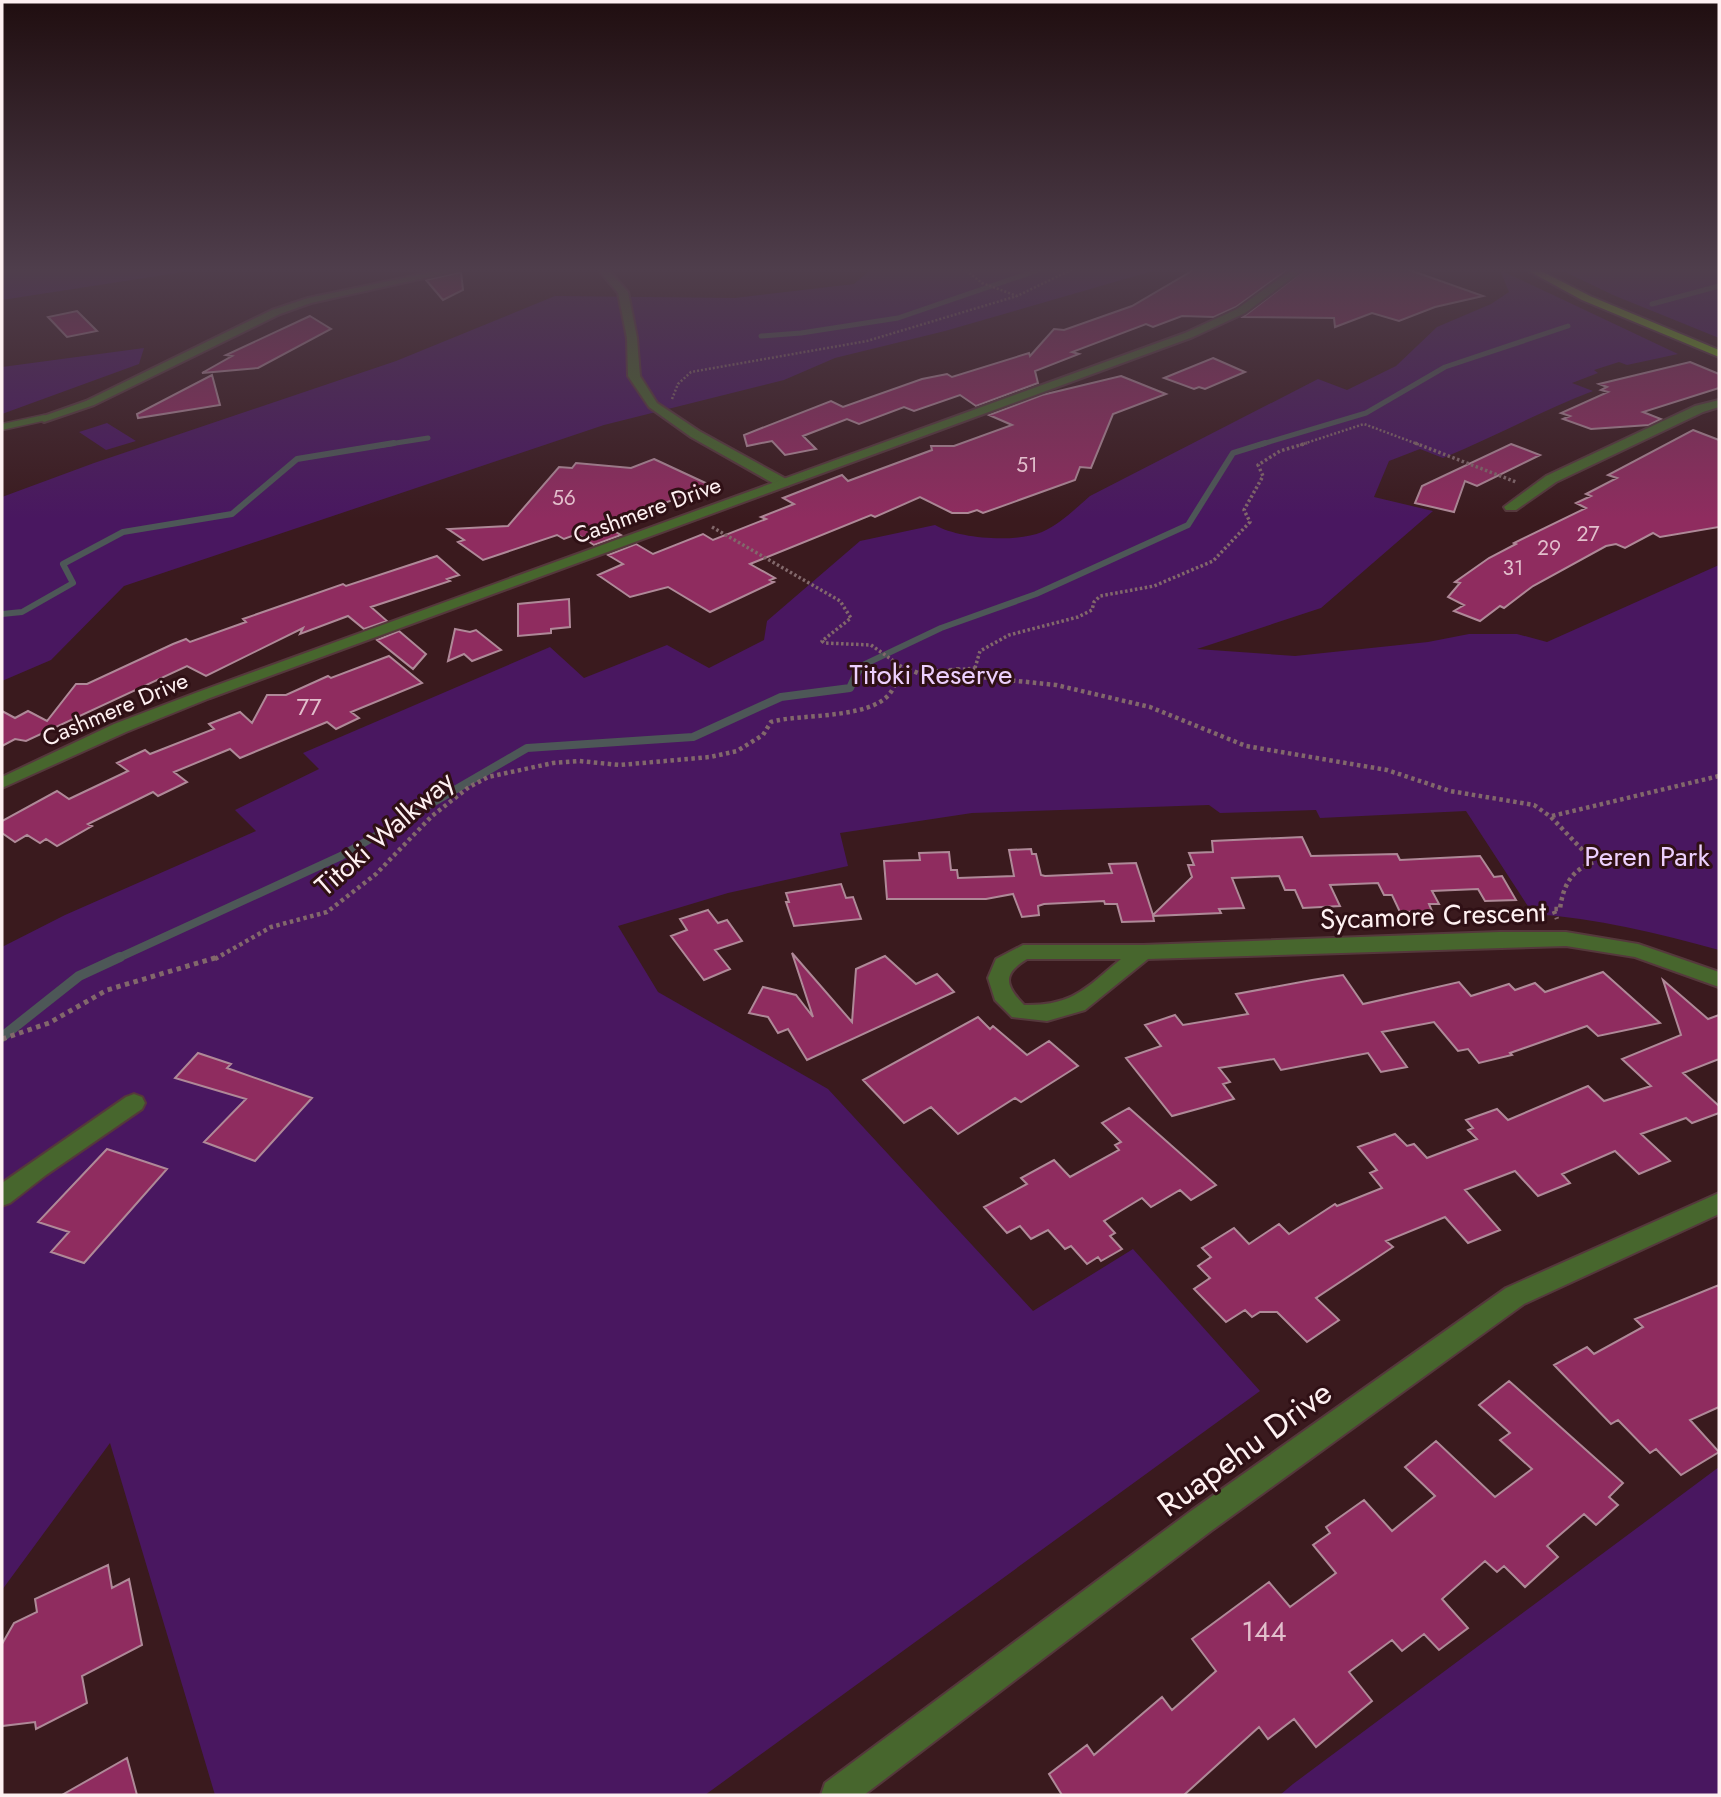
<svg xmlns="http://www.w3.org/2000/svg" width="1721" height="1797" font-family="Jost,sans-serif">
<rect width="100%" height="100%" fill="#3a1a1e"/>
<path fill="#491760" d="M2,268H209L2,300Z
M872,268H1163L945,331L835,358L784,380L604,425L124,586L51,660L2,681V497L94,463L396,361L555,296L735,298L854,284Z
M1557,268H1719V338L1613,295Z
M1500,270L1678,354L1627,365L1619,362L1594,370L1598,373L1572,383L1593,391C1541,411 1494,437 1443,458L1420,449L1389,461L1374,497L1433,511L1321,608L1197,649L1295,656L1428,642L1469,634H1517L1547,642L1719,565V950C1657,933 1597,918 1533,914L1466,811L1320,818L1316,810L1220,813L1209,805L972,813L840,833L848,866L728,893L618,926L658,992L828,1089L1033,1311L1133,1249L1260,1391L705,1795H215L110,1443L2,1590V947L65,915L256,831L235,810L319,769L303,753L550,647L584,678L667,645L709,668L764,640L767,621L860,541L935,525C959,539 1016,543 1042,532C1060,524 1075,509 1090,496L1318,379L1347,390L1396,366L1437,327L1491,304L1509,292Z
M144,348L139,364L2,414V367Z
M107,423L136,441L106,450L79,432Z
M1719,1467V1795H1280L1293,1784Z"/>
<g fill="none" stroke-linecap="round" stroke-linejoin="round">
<path stroke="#4d5757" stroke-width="5" d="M1652,304L1719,286
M761,336L801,333L898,318L1044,268
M383,445L428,438
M1259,445L1366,413L1445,367L1568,326"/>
<path stroke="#4d5757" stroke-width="6" d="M2,614L22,612L73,583L63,564L123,532L232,514L297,459L394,443
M859,671L861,666L941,628L1036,594L1188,525L1233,453L1265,443"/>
<path stroke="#4d5757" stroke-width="8" d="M116,959L341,856L527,748L693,737L781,697L850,688L859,669"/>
<path stroke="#4d5757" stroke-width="10" d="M2,1037L79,976L120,957"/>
</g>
<path fill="#8f2c5f" stroke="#af8998" stroke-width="2" d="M1197,268H1290L1236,307L1214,317L1182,316L1153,327L1146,324L1072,352L1079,354L1035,371L1038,383L976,406L960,395L914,411L904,407L859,424L847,419L803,436L816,449L785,455L772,441L747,446L744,435L831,401L843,407L922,379L947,374L952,377L1029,353L1030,356L1054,329L1064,330L1132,306Z
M1307,268H1404L1483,296L1435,307L1399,321L1372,313L1335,327L1334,318L1243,317Z
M461,272L463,290L443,300L426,280Z
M77,311L97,331L67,337L48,317Z
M310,316L331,329L258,368L202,373L232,356L226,355Z
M1213,358L1245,372L1205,389L1199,387L1194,389L1164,378Z
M1690,362L1719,374V388L1643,412L1661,419L1649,425L1591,429L1563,419L1570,416L1561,413L1608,392L1601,390L1607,387L1599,384Z
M212,375L220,405L138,418L137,414Z
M1121,376L1166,394L1113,414L1091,468L1080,467L1075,480L983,513L977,510L968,513H952L920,497L875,517L871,515L750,564L775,578L770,580L774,582L710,612L668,587L630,597L598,575L623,564L608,555L636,544L653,554L703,534L713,540L766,519L761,517L794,504L783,498L842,475L848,481L932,450L931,446H954L1012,425L989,415L1042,395Z
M1693,430L1719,440V527L1660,537L1653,533L1625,548L1616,544L1606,546L1533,586L1504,608L1500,606L1480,621L1454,611L1464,605L1448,597L1460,583L1455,582L1489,558L1516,544L1514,543L1586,508L1576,503L1591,496L1586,494L1617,478L1608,475Z
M1511,444L1540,455L1477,486L1465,481L1454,512L1415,503L1422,486Z
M654,459L712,486L603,525L621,535L594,545L577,534L564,539L557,535L483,560L458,542L464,540L448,529L508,526L559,467L572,468L576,463L631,468Z
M437,556L459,575L447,579L450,581L371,607L387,621L364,629L348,616L300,634L303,628L206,676L187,666L26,741L15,739L2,746V711L15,718L28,711L47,721L76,684H87L173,644L186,639L190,642L246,622L243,619L343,584L346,586Z
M569,599L570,627L551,629V633L518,636V604Z
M455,629L470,632L476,630L501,650L472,661L464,654L448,661Z
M399,631L426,654L413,669L377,640Z
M389,656L422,683L351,712L359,718L336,729L327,722L240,758L230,749L174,772L187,782L158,796L153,792L88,824L92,826L57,846L46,839L40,843L27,835L15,842L2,833V821L57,791L69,799L128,771L117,763L145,750L150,754L214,729L209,724L240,712L252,723L267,695H286L328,676L331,678Z
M1302,837L1311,856L1397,854L1400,860L1480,856L1494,877L1502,876L1516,900L1485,901L1478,889L1432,891L1439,904H1429L1432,911L1400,912L1392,895H1384L1378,883L1330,885L1340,906L1303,908L1295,890H1285L1279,876L1232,878L1244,908L1219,909L1221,913L1153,916L1154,921L1122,922L1117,904H1105L1104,901L1044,904L1038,906L1039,915L1022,917L1013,894L986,899H887L884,861L920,860L919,853L949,852L951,870H957L958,878L1014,876L1009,850L1031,849L1032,854H1036L1041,875L1045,876L1112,873L1109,864L1136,863L1153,915L1192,877L1188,865H1194L1189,853L1213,852L1212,841Z
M841,884L846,898L853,897L861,919L794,926L786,902H789L786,893Z
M708,910L718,923L727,920L742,941L715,950L730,969L704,980L671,936L687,930L680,919Z
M792,953L852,1022L856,969L885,956L916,984L937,974L954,992L807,1060L788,1029L778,1033L768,1017L749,1013L763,987L796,995L813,1017Z
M1603,972L1660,1023L1598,1036L1587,1026L1510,1053L1512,1055L1479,1063L1468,1049L1458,1051L1434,1022L1382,1032L1407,1067L1381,1072L1368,1053L1281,1070L1274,1059L1219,1068L1230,1082L1223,1084L1234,1099L1172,1116L1126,1058L1161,1046L1145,1025L1175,1015L1183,1025L1248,1014L1236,994L1312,980L1343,975L1363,1004L1459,982L1471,996L1509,984L1515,990L1535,983L1545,992Z
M1663,980L1708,1019L1719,1015V1059L1683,1073L1719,1106V1113L1692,1123L1686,1118L1641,1134L1670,1161L1639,1174L1615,1151L1562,1174L1570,1183L1538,1196L1515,1171L1465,1190L1500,1230L1468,1243L1445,1217L1386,1241L1393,1247L1316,1298L1339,1320L1307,1342L1277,1312H1260L1252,1317L1245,1310L1226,1322L1194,1289L1210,1278L1198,1266L1211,1257L1202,1248L1234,1228L1249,1244L1279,1224L1289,1234L1335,1204L1337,1206L1382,1188L1370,1173L1377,1170L1358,1147L1395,1134L1407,1146L1414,1144L1427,1158L1477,1139L1468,1130L1473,1128L1466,1120L1497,1109L1508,1120L1588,1086L1604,1101L1651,1086L1622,1059L1681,1035Z
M978,1017L990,1029L993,1026L1027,1055L1049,1041L1078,1066L1021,1102L1015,1098L958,1134L931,1107L904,1123L863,1080Z
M198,1053L231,1064L227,1068L312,1098L255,1161L204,1142L246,1099L175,1078Z
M1129,1108L1216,1185L1191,1200L1180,1190L1151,1207L1142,1198L1104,1221L1115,1233L1110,1236L1122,1249L1101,1261L1098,1257L1087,1264L1071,1246L1065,1249L1048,1230L1031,1239L1020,1226L1007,1233L984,1207L1027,1184L1021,1178L1054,1160L1070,1177L1119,1150L1115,1145L1121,1142L1102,1123Z
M107,1149L167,1169L84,1263L51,1252L69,1232L38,1222Z
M1719,1285V1407L1690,1420L1719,1452L1681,1475L1656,1449L1650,1453L1618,1420L1611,1424L1554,1365L1587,1347L1594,1354L1643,1327L1635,1319Z
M1509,1381L1623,1483L1609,1497L1618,1505L1596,1525L1584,1514L1547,1546L1558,1557L1525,1587L1504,1566L1497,1572L1485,1561L1442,1599L1468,1628L1439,1650L1424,1634L1402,1651L1392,1640L1349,1672L1372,1701L1316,1747L1294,1719L1268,1739L1259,1727L1184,1795H1062L1049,1774L1087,1745L1094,1755L1162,1697L1172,1710L1216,1671L1192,1639L1269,1582L1290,1607L1336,1573L1313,1545L1330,1533L1326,1527L1364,1500L1392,1531L1435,1496L1405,1467L1436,1441L1495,1497L1532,1469L1500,1440L1510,1433L1479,1405Z
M108,1565L112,1588L129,1579L142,1645L82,1676L87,1703L36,1729L35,1722L2,1726V1644L14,1623L37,1612L35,1599Z
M127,1758L137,1795H62Z"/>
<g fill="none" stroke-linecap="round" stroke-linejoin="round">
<defs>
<path id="service" d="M44,415L47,416V420L2,430V424Z"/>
<path id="minor" d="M451,268H469L311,303L280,314L94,405L44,422L38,418L86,401L272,310L308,298Z
M597,268H607L628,292L637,338L640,376L657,403L699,431L788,480V486H778L691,437L649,407L628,376L627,338L618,293Z
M1719,400V407L1703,412L1556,482L1516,510H1506L1504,507L1546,476L1695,406Z
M1499,932H1566L1638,944L1719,972V987L1635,957L1566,946L1148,959L1085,1010L1047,1021L1012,1017L995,1000L988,978L996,959L1023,945H1143ZM1027,959H1121C1086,988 1073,1006 1024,1005C1005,985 1002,974 1027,959Z
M134,1094L142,1097L145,1103L142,1109L46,1175L10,1203L2,1206V1183L126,1097Z"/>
<path id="tertiary" d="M1294,268H1305L1245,313L1193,337L210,698L126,732L2,788V777L114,724L198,692L1185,333L1237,309Z
M1719,1193V1214L1524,1304L1211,1531L864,1795H821L825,1783L1191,1511L1506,1288Z"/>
<path id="trunk" d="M1523,268H1535L1590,296L1719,350V357L1582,300Z"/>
</defs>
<use href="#service" stroke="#55383c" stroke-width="3"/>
<use href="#minor" stroke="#55383c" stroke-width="4"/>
<use href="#tertiary" stroke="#55383c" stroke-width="4"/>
<use href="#trunk" stroke="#55383c" stroke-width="4"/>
<path stroke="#82686b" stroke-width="2.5" stroke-dasharray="2 2" stroke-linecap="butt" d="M963,268L982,283L1017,296
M672,399L678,384L691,372L867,341L1017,296L1075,268
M1300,445L1364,424L1420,445"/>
<path stroke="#82686b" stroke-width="3.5" stroke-dasharray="2.5 2.5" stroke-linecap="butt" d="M1415,443L1516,482
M712,527L840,601L851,618L822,641L824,643L871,645L902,667L912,671
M975,668L980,651L1009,635L1078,617L1092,610L1094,602L1100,596L1154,586L1213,561L1250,522L1244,510L1263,476L1258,465L1280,451L1307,443
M894,671L902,667
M943,671L975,668L976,671"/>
<path stroke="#82686b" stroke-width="4.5" stroke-dasharray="3.5 3.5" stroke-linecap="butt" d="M908,669L918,673L963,669
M975,669L979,677L1056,685L1150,707L1246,746L1387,770L1450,791L1534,805L1551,817L1594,862C1571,870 1563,886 1560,909H1553L1557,919
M1552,816L1719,776
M215,959L271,927L327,912L376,874L432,816L469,787L488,777L553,763L579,761L620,765L710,757L737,751L763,735L771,722C799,713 882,721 894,686C895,682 894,675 894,670L896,669"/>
<path stroke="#82686b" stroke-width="5" stroke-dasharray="4.5 4.5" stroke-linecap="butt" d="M2,1039L49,1023L107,990L218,957"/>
<use href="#service" fill="#47662d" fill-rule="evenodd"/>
<use href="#minor" fill="#47662d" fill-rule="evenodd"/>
<use href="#tertiary" fill="#47662d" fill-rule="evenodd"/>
<use href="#trunk" fill="#6cb212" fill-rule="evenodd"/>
</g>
<linearGradient id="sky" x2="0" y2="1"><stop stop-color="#200e10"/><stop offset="0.52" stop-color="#4f3e4c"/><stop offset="1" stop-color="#4f3e4c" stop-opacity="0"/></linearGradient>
<rect width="1721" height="519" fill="url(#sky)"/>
<g text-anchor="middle" stroke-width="6" stroke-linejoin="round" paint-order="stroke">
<g font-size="21" fill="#e2bfcc">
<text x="1027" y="472">51</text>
<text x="564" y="505">56</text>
<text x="1588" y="541">27</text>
<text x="1549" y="555">29</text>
<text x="1513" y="575">31</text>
</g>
<g font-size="23" fill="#fef0f1" stroke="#2f1015">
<text transform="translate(647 510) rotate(-20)" y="8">Cashmere Drive</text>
<text transform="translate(115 709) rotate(-23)" y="8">Cashmere Drive</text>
</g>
<g font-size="24" fill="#e2bfcc">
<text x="309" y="715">77</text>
</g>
<g font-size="28" fill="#eccffd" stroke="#2f1015">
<text x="931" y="684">Titoki Reserve</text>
<text x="1647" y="866">Peren Park</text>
</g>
<g font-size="28" fill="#fef0f1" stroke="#2f1015">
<text transform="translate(384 833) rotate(-41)" y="10">Titoki Walkway</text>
<text transform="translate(1433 915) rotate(-2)" y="10">Sycamore Crescent</text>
</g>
<g font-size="28" fill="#e2bfcc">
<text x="1264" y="1641">144</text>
</g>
<g font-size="33" fill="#fef0f1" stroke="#2f1015">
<text transform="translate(1244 1448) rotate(-36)" y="12">Ruapehu Drive</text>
</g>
</g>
<rect width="1721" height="1797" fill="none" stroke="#fef0f1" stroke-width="7"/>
</svg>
